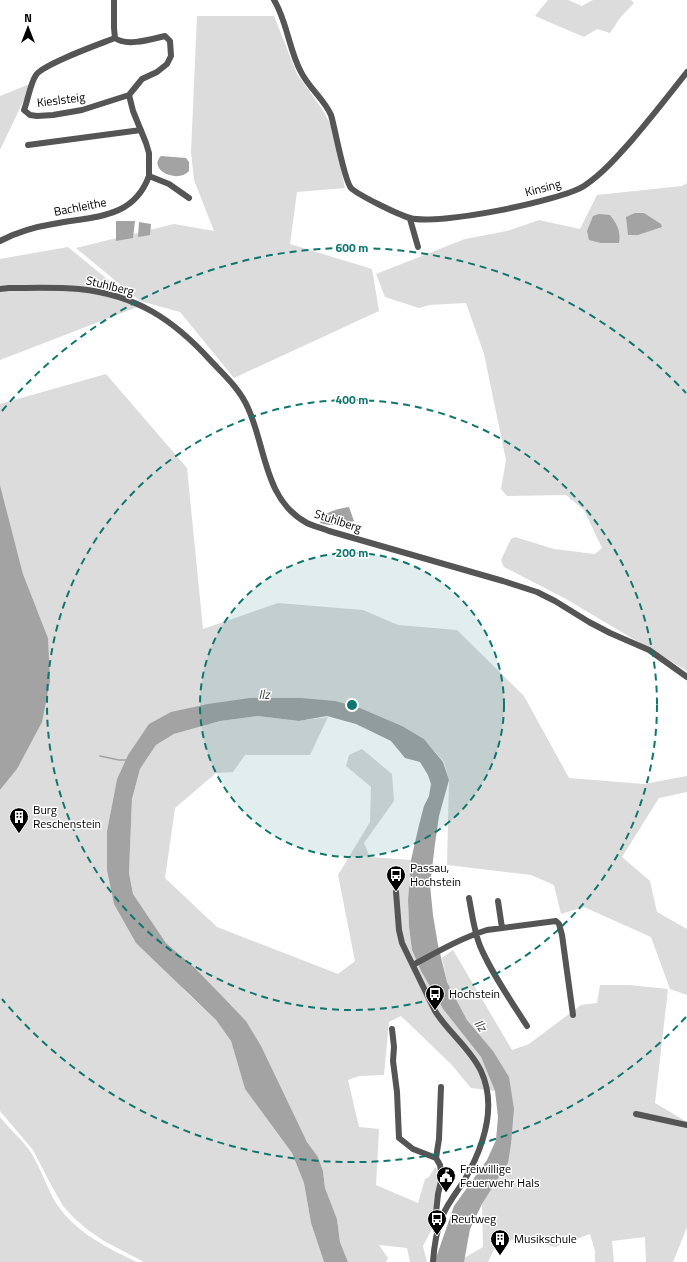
<svg xmlns="http://www.w3.org/2000/svg" width="687" height="1262" font-family="'Titillium Web',sans-serif">
<rect width="100%" height="100%" fill="#fff"/>
<path fill="#dcdcdc" d="M548,0H568L582,6L593,0H631L634,3L620,18L610,33L597,29L584,37L535,16Z
M197,16H274L297,74L322,109L332,127L345,188L297,192L290,244L372,269L379,311L234,378L180,312L140,301L76,248L174,224L214,231L194,180L191,152Z
M32,83L0,150V96Z
M687,183V671L566,599L504,567L501,560L511,539L515,537L554,549L595,554L602,548L584,510L566,495L507,496L501,489L506,460L484,354L466,303L429,305L419,308L385,297L376,274L465,239L507,231L539,220L580,229L597,195L682,186Z
M68,247L140,306L0,360V259Z
M106,374L187,468L203,629L278,603L363,610L398,625L457,630L524,696L569,778L644,784L687,776V792L659,798L622,857L650,881L657,912L687,929V995L670,989L651,937L584,907L561,914L554,885L531,875L447,865L449,780L444,762L424,739L402,726L360,708L336,701L302,698H250L128,755L117,779L107,831V870L184,990L216,1020L231,1041L245,1089L292,1153L304,1183L311,1223L324,1262H144L104,1241L88,1230L74,1218L63,1206L49,1181L33,1150L0,1111V790L17,769L48,638L23,574L0,485V404Z
M258,716L299,721L328,717L310,755H245L233,772L216,773L175,808L165,878L217,927L338,974L355,961L338,875L370,822L371,787L346,766L349,755L362,749L392,774L394,801L364,843L370,857L411,860L408,900L409,927L412,950L421,971L443,1009L481,1057L495,1091L471,1088L451,1064L401,1016L389,1022L384,1075L359,1076L348,1080L359,1127L379,1129L376,1185L418,1203L425,1179L429,1177L435,1167L440,1174L433,1227L423,1246L427,1262H410L407,1248L379,1245L388,1258L386,1262H348L340,1242L337,1219L325,1188L323,1171L318,1157L307,1142L246,1021L194,967L166,943L133,894L129,873L132,799L140,769L156,745L174,734L220,721Z
M453,950L512,1050L529,1044L581,1005L597,1003L600,985H629L668,989L655,1103L687,1122V1227L673,1262H646L645,1237L612,1241L614,1262H595V1251L590,1234L555,1247L526,1238L497,1243L488,1262H464V1258L483,1247L482,1204L508,1163L493,1051L467,1020L447,982L442,958Z
M0,1117C10,1130 23,1140 32,1154C40,1168 46,1184 53,1198C71,1230 105,1247 137,1262H0Z"/>
<path fill="#a3a3a3" d="M161,156L186,158L189,162V171C178,184 147,170 161,156Z
M635,213H644L661,224L662,227L638,235H628L626,217Z
M599,214L610,215C617,224 621,231 619,243H601L589,240L587,231L593,216Z
M116,221H135L133,238L116,241Z
M139,222L151,224L150,235L138,237Z
M0,485L23,574L48,638L50,681L42,722L17,769L0,790Z
M349,507L354,521C339,525 335,527 320,523C323,511 338,509 349,507Z
M250,698H302L336,701L360,708L402,726L424,739L443,762L449,780L439,816L435,844L430,885L433,915L438,945L447,982L467,1020L493,1051L509,1077L514,1109L511,1144L508,1163L482,1204L470,1229L464,1262H436V1258L454,1206L487,1160L496,1140L498,1117L495,1091L481,1057L443,1009L421,971L412,950L409,927L408,900L411,860L419,825L424,806L429,796L431,784L428,775L420,762L405,758L391,741L356,724L327,716L299,721L258,716L220,721L174,734L156,745L140,769L132,799L129,873L133,894L166,943L194,967L225,999L246,1021L261,1046L307,1142L318,1157L323,1171L325,1188L337,1219L340,1242L348,1262H324L311,1223L304,1183L292,1153L245,1089L231,1041L216,1020L136,943L114,904L107,870V831L117,779L128,755L149,724L171,712L208,704Z"/>
<g fill="none" stroke-linecap="round" stroke-linejoin="round">
<path stroke="#a3a3a3" stroke-width="1.5" d="M100,756L119,760H128"/>
<path stroke="#555" stroke-width="6" d="M114,0V28L115,38C126,47 152,39 165,36L170,41L171,56L167,64L157,72L142,79L129,95L133,111L146,143L149,153V176L169,184L189,198
M274,0C287,21 289,50 301,72C309,88 324,99 331,115C335,128 344,180 351,188C358,195 399,215 410,218C437,226 560,201 584,186C602,174 617,157 632,140C651,118 669,95 687,72
M115,38C100,44 43,64 36,75C30,84 28,100 24,110L30,115L37,116L53,115L82,110L129,95
M28,145L141,130
M410,219L418,247
M0,241C17,232 34,227 53,224C92,216 133,220 149,176
M0,289L9,288C32,288 56,287 79,289C136,295 173,319 211,361C224,375 240,389 248,408C266,447 264,500 307,523C313,526 322,528 329,531L503,581L537,592L555,601L589,622L610,633L649,650L687,677
M396,892L399,930L402,943L435,1011C448,1032 470,1048 481,1071C498,1108 483,1148 464,1181C456,1193 447,1204 442,1217C436,1232 434,1247 433,1262
M469,898C472,914 474,931 480,946C492,974 511,1001 527,1026
M498,901L502,928
M413,965C437,952 461,938 487,930L556,921L559,924L562,935L573,1015
M392,1029L394,1047L393,1061L397,1092L399,1138L413,1149L436,1158L440,1165L442,1177L438,1194L435,1223L436,1230
M636,1114L687,1125
M436,1158L439,1139L441,1087"/>
</g>
<circle cx="352" cy="705" r="152" fill="#0f766e" fill-opacity=".12"/>
<g fill="none" stroke="#0f766e" stroke-width="2" stroke-dasharray="7 5">
<circle cx="352" cy="705" r="152"/>
<circle cx="352" cy="705" r="305"/>
<path d="M686 1017A457 457 0 0 1 2 999M2 411A457 457 0 0 1 686 393"/>
</g>
<defs>
<symbol id="building-pin" viewBox="-11 -11 22 30"><path d="M0 17L-7.5 6A9.5 9.5 0 1 1 7.5 6Z" fill="#000" stroke="#fff"/><path d="M-4-6H4V6H1V3H-1V6H-4ZM-2.5-4.3h1.7v1.8h-1.7ZM.8-4.3h1.7v1.8H.8ZM-2.5-1h1.7V.8h-1.7ZM.8-1h1.7V.8H.8Z" fill="#fff"/></symbol>
<symbol id="bus-pin" viewBox="-11 -11 22 30"><path d="M0 17L-7.5 6A9.5 9.5 0 1 1 7.5 6Z" fill="#000" stroke="#fff"/><path d="M-5-6H5V4H4V6H2V4H-2V6H-4V4H-5ZM-3.5-4V0h7V-4ZM-3.5 1.2v1.5H-2V1.2ZM2 1.2v1.5H3.5V1.2Z" fill="#fff"/></symbol>
<symbol id="civic-pin" viewBox="-11 -11 22 30"><path d="M0 17L-7.5 6A9.5 9.5 0 1 1 7.5 6Z" fill="#000" stroke="#fff"/><path d="M-.6-6.5H3V-4.5H.6V-3L4-1V1h2V6H-6V1h2V-1L-.6-3ZM-1.2 2.5V6h2.4V2.5Z" fill="#fff"/></symbol>
</defs>
<g fill-rule="evenodd">
<use href="#building-pin" x="8" y="806" width="22" height="30"/>
<use href="#bus-pin" x="385" y="864" width="22" height="30"/>
<use href="#bus-pin" x="424" y="983" width="22" height="30"/>
<use href="#civic-pin" x="435" y="1165" width="22" height="30"/>
<use href="#bus-pin" x="426" y="1208" width="22" height="30"/>
<use href="#building-pin" x="489" y="1228" width="22" height="30"/>
</g>
<g text-anchor="middle" stroke-width="3" stroke-linejoin="round" paint-order="stroke">
<g font-size="12" fill="#000" stroke="#fff">
<text transform="translate(61 100) rotate(-7)" y="4">Kieslsteig</text>
<text transform="translate(543 188) rotate(-15)" y="4">Kinsing</text>
<text transform="translate(80 207) rotate(-11)" y="4">Bachleithe</text>
<text transform="translate(110 286) rotate(14)" y="4">Stuhlberg</text>
<text transform="translate(338 521) rotate(18)" y="4">Stuhlberg</text>
</g>
<g font-size="12" fill="#000" stroke="#fff" text-anchor="start">
<text x="33" y="814">Burg<tspan x="33" dy="14">Reschenstein</tspan></text>
<text x="410" y="872">Passau,<tspan x="410" dy="14">Hochstein</tspan></text>
<text x="449" y="998">Hochstein</text>
<text x="460" y="1173">Freiwillige<tspan x="460" dy="14">Feuerwehr Hals</tspan></text>
<text x="451" y="1223">Reutweg</text>
<text x="514" y="1243">Musikschule</text>
</g>
<g font-size="13" font-style="italic" fill="#444" stroke="#fff">
<text transform="translate(264 694) rotate(-1)" y="5">Ilz</text>
<text transform="translate(481 1025) rotate(56)" y="5">Ilz</text>
</g>
</g>
<circle cx="352" cy="705" r="6" fill="#0f766e" stroke="#fff" stroke-width="2"/>
<g font-size="12" text-anchor="middle" font-weight="bold" fill="#0f766e" stroke="#fff" stroke-width="3" stroke-linejoin="round" paint-order="stroke">
<text x="352" y="252">600 m</text>
<text x="352" y="404">400 m</text>
<text x="352" y="557">200 m</text>
</g>
<g transform="translate(28 28)" stroke="#ffffff" stroke-width="3" paint-order="stroke">
<path d="M0-3L7 15L0 10L-7 15Z" fill="#000000"/>
<text y="-6" font-size="11" font-weight="bold" text-anchor="middle" fill="#000000">N</text>
</g>
</svg>
